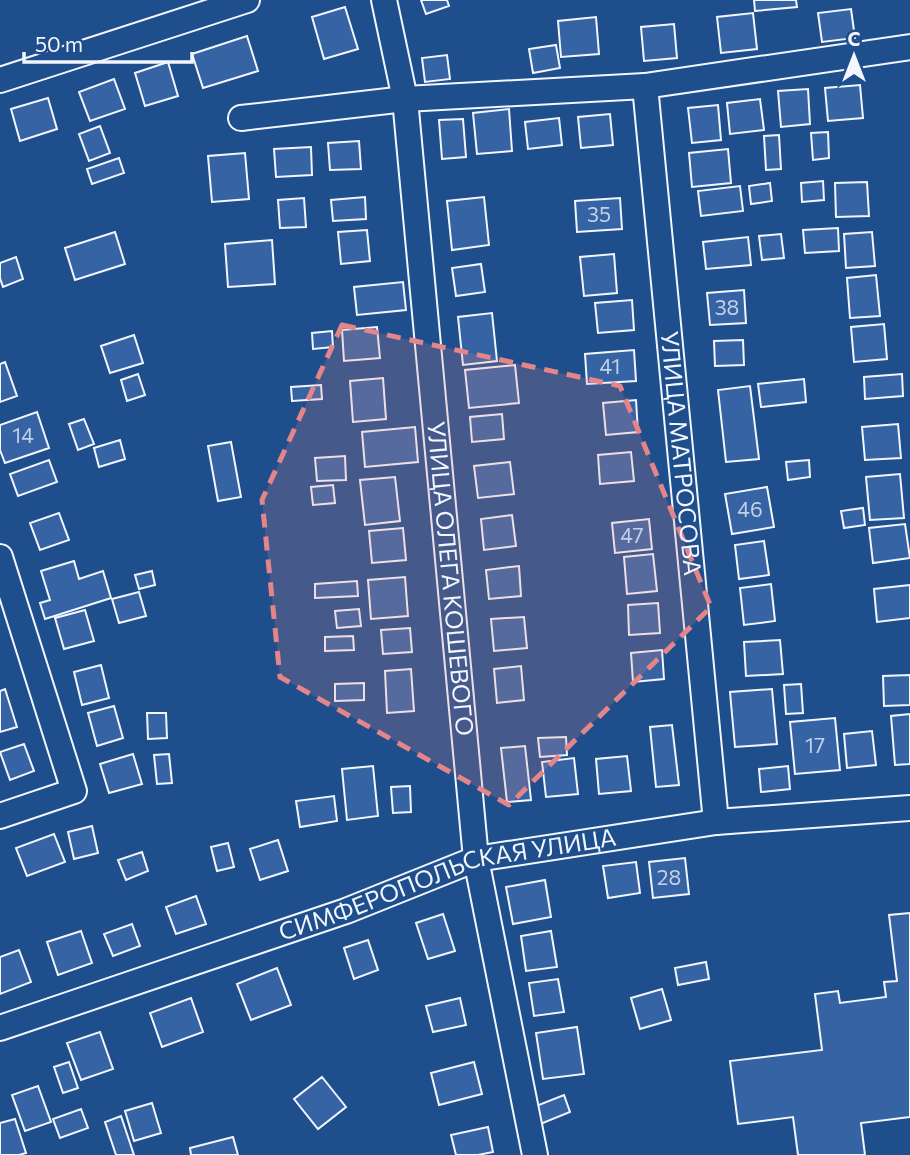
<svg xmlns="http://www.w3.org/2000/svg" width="910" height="1155" font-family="Commissioner,sans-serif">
<rect width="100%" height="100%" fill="#1f4e8c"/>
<path fill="#3563a3" stroke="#f2f6ff" stroke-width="2" d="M421,0H447L449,6L426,14Z
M754,0H796L797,7L755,11Z
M345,7L358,49L324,59L312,17Z
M851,9L855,38L822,42L818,13Z
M753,13L757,49L721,53L717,17Z
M596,17L599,54L561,57L558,21Z
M674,24L677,58L644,61L641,27Z
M247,36L258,71L203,88L192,54Z
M556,45L560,68L533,73L529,49Z
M447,55L450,79L425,82L422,58Z
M168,62L178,96L145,106L135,73Z
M114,79L125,109L90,121L79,92Z
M860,85L863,118L828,121L825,88Z
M808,89L810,124L781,127L778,91Z
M48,98L57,129L20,141L11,109Z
M760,99L764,130L730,134L727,103Z
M718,105L721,140L692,143L688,108Z
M509,109L512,151L477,154L473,113Z
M610,114L613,145L581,148L578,117Z
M559,118L562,145L528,149L525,122Z
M463,119L466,157L442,159L439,120Z
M100,126L110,153L89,161L79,134Z
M828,132L829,158L813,160L811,133Z
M779,135L781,169L766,170L764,136Z
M359,141L361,169L330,170L328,143Z
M311,147L312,175L276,177L274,149Z
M728,149L731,183L692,187L689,153Z
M245,153L249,199L212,202L208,156Z
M119,158L124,173L92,184L87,169Z
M823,181L824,200L802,202L801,183Z
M867,182L869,216L836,217L835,183Z
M770,183L772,201L751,204L749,186Z
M740,186L743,211L701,216L698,191Z
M365,197L366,219L333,221L331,200Z
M484,197L489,245L452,250L447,201Z
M304,198L306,227L280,228L278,200Z
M620,198L622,229L577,232L575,201Z
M838,228L839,251L805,253L803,230Z
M367,230L370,261L341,264L338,232Z
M115,232L125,264L75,280L65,248Z
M872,232L875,266L846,268L844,234Z
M781,234L784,258L762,260L759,236Z
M748,237L751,265L706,269L703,242Z
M272,240L275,284L228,287L225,244Z
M614,254L617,293L584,296L580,257Z
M16,257L23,279L3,287L0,278V263Z
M481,264L485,292L456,296L452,268Z
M876,275L880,316L850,318L847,278Z
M403,282L406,310L357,315L354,287Z
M744,290L746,323L710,325L707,293Z
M632,300L634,330L598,333L595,303Z
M492,313L497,361L463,365L458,317Z
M884,324L887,359L854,362L851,327Z
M377,327L380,358L344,361L342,330Z
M332,331L333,347L313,349L312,333Z
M134,335L143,363L110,373L101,346Z
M743,340L744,365L715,366L714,341Z
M634,350L636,381L587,384L585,354Z
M5,362L17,396L0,402V364Z
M515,365L519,403L469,408L465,370Z
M138,374L145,395L127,401L121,380Z
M902,374L903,396L865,399L864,377Z
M383,378L386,419L353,422L350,381Z
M804,379L806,402L761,407L758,384Z
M321,385L322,399L292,401L291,387Z
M750,386L759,459L726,462L718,390Z
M636,400L638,432L606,435L603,403Z
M37,412L49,448L5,463L0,450V425Z
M502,414L504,439L472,442L470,417Z
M84,419L94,444L78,450L69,424Z
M898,424L901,458L865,460L862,427Z
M415,427L418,462L365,467L362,432Z
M120,440L125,459L99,467L94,448Z
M231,442L241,497L218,501L208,446Z
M631,452L634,481L600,484L598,455Z
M345,456L346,480L317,481L315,458Z
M49,460L57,482L18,496L10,474Z
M809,460L810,477L788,480L786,462Z
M510,462L514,494L478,498L474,466Z
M900,474L904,518L870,520L866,477Z
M395,477L400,521L365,525L360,480Z
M333,485L335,503L313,505L311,487Z
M767,487L774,527L732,534L725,494Z
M863,508L865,525L844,528L841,511Z
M59,513L69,540L40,550L30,523Z
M512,515L516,546L484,550L481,519Z
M649,519L652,549L615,553L612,523Z
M905,524L910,558L873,563L869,528Z
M403,528L406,560L372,563L369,531Z
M764,541L769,575L739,579L735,545Z
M653,554L657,591L627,594L624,557Z
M74,561L79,579L103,571L111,598L45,619L40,603L50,600L41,571Z
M519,566L521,596L489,599L486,570Z
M152,571L155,585L139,589L135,575Z
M405,577L408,616L371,619L368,580Z
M357,581L358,596L315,598V584Z
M771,584L775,621L744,625L740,588Z
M910,585V618L877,622L874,589Z
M139,592L146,616L119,623L112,599Z
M658,603L660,633L629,635L628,605Z
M359,609L361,626L337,628L335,611Z
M85,610L94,641L64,649L55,618Z
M524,617L527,648L494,651L491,619Z
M410,628L412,652L383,654L381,630Z
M353,636L354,650L325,651V637Z
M780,640L783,674L746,676L744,642Z
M662,650L664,679L633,682L631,653Z
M101,665L109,698L82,705L74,672Z
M521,666L524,700L497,703L494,669Z
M411,669L414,711L387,713L385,671Z
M910,675V705L884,706L883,676Z
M364,683V700L335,701V684Z
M801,684L803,713L786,714L784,685Z
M5,689L17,727L0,732V691Z
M772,689L777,744L735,747L730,692Z
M114,706L123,738L97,746L88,713Z
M147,713H166L167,738L148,739Z
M910,714V764L895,765L891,716Z
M835,718L840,770L795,774L790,722Z
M672,725L679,785L656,787L650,727Z
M872,731L876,765L847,768L844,734Z
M566,737L567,755L540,757L538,738Z
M24,744L34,771L10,780L0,752Z
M525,746L531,800L507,802L501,748Z
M133,754L142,784L109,793L100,764Z
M169,754L172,783L157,784L154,755Z
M627,756L631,791L599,794L596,759Z
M574,758L578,794L546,797L542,762Z
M373,766L378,816L347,820L342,769Z
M788,766L790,789L761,792L759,769Z
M410,786L411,812L393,813L391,787Z
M334,796L337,821L300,827L296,801Z
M92,826L98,853L74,859L68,832Z
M54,834L65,862L27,876L16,848Z
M278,840L288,871L260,880L250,849Z
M228,843L234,867L217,871L211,847Z
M142,852L148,871L126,880L118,860Z
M685,858L689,894L653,898L649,862Z
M636,862L640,893L608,898L603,866Z
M545,880L551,917L513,924L506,887Z
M196,896L206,924L176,934L166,907Z
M910,913V1117L861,1123L865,1155H798L793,1117L738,1124L730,1061L822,1050L815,994L838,991L840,1003L886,997L884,982L897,981L889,915Z
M443,914L455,951L428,959L416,923Z
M132,924L140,946L113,956L104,934Z
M81,931L92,963L58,975L47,942Z
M551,931L557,967L526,971L521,936Z
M368,940L378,970L354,979L344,948Z
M19,950L31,982L0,994V957Z
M706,962L709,979L678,985L675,968Z
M277,968L291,1005L251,1020L237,984Z
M558,979L564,1012L534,1016L529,983Z
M662,989L671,1020L640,1029L631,998Z
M191,998L203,1032L162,1047L150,1013Z
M460,998L466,1025L433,1032L426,1006Z
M577,1027L584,1074L543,1079L536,1033Z
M100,1032L113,1069L81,1080L67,1043Z
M69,1062L78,1088L63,1093L54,1067Z
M474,1062L482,1094L439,1105L431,1073Z
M322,1077L346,1107L318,1129L294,1099Z
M38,1086L51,1122L25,1131L12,1095Z
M564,1095L570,1112L538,1125L531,1108Z
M152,1103L161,1133L134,1141L125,1111Z
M81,1109L88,1128L60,1138L53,1119Z
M121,1116L134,1155H116L105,1122Z
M15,1119L26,1153L19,1155H0V1123Z
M488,1127L493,1152L478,1155H456L451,1135Z
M233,1137L238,1155H191L190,1148Z"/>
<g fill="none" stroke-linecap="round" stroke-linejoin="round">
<defs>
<g id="minor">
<path id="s1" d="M384,0L405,99L476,859L535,1155"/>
<path d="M0,80L247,0"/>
<path id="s2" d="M645,86L716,822"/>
<path d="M241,118L405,99L645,86L910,47"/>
<path d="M0,557L74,791L0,816"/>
<path id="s3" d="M0,1028L346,911L476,859L716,822L910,808"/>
</g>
</defs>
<use href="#minor" stroke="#f2f6ff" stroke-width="28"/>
<use href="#minor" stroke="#1f4e8c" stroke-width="24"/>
</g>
<path fill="#e38589" fill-opacity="0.2" stroke="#e38589" stroke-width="5" stroke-dasharray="14 9" stroke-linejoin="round" d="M342,325L620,386L711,607L509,805L280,677L262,500Z"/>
<g text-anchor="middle" stroke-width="5" stroke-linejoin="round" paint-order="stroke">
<g font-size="21" fill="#c3d1e8">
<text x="599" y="222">35</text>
<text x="727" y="315">38</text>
<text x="610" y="374">41</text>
<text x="23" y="443">14</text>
<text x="750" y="517">46</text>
<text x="632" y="543">47</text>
<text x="815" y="753">17</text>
<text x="669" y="885">28</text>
</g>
<g font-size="24" fill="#f2f6ff" stroke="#1f4e8c">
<text dy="8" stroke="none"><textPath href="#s2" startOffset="369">УЛИЦА МАТРОСОВА</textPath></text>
<text dy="8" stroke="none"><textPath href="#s1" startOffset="583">УЛИЦА ОЛЕГА КОШЕВОГО</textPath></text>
<text dy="8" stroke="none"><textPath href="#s3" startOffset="471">СИМФЕРОПОЛЬСКАЯ УЛИЦА</textPath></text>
</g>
</g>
<g transform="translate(854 56)" stroke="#1f4e8c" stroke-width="5" paint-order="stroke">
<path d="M0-5L12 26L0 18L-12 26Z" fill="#f2f6ff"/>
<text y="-10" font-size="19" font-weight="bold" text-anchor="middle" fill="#f2f6ff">С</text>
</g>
<path d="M24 52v10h168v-10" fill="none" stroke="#f2f6ff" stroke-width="3.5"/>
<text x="35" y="52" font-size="21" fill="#f2f6ff" stroke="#1f4e8c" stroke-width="5" paint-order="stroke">50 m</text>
</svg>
